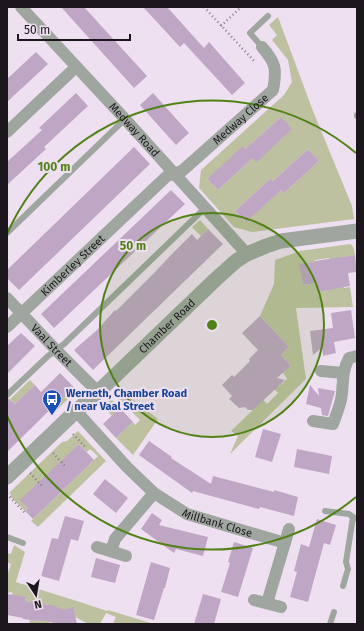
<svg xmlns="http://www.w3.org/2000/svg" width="364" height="631" font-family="'Fira Sans',sans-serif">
<rect width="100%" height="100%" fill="#efe0f1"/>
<path fill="#bdc1a0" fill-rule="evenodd" d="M278,17L313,111L352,206L354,219L252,232L234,227L199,188L201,170L284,95L292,82L288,60L272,40L277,35L269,25ZM281,117L253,158L218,190L207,179L245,149ZM308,149L319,161L284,193L281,190L245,222L235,211L270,179L273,181Z
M200,220L208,229L201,236L192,227Z
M350,244C354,246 354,250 355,255L342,257L330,261L329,258L315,260V262L300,265L303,285L316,283L317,292L342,277L344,288L350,287L353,307L296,308L306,379L230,454L238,436L231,431L258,405L254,400L259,395L267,404L278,393L270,385L274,381L279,386L287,379L283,373L291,366L281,355L289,347L260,316L274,284L275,260L300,251Z
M30,380L35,385L15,404L10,399Z
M72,385L77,390L58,409L54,405L68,391L67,390Z
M120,390L158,419L133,455L116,438L133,422L135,425L140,420L115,395Z
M111,399L120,408L112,416L103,406Z
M78,431L106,461L38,527L31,521L98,456L90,449L87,452L79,444L21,500L28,508L25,511L11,497L10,492L62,442L67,441Z
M14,545L25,552L16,582L80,602L107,611L108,610L154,624H113L116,617L106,613L100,624H88L72,615L73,609L70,608L67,609L50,621L49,624H29L30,620L37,621L48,605L25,601L26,597L15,605L12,592L7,593V576L11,564L7,562V553L11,554Z"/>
<path fill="#bfa6c4" d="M61,7H84L147,76L134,88Z
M143,7H167L204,48L209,42L245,83L232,95L184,43L180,47Z
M36,52L48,64L7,102V79Z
M76,93L88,106L44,147L46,149L7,185V162L42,130L39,128Z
M153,93L189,133L176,145L140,105Z
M281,117L292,129L257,162L253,158L218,190L207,179L243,146L245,149Z
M134,147L150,164L19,290L7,278V270Z
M308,149L319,161L284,193L281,190L246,222L235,211L270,179L273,181Z
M171,190L185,204L54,328L41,314Z
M208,229L223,244L93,370L74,350L97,330L115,310L116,311L154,273L171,255L192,234L197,240Z
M355,255L357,272L348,273L350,286L317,292L316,283L303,285L299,264L315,262V261Z
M351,310L355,338L334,342L336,353L323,356L322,349L319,350L313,355L310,331L333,328L331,313Z
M260,316L289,347L281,355L291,366L277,378L285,380L253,410H248L245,407L239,408L229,399L232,396L222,385L232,375L234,377L250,361L249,359L258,350L242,333Z
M21,333L35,346L7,374V346Z
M60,373L72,385L67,390L69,391L7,452V399H9L15,404L35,385L41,392Z
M310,385L319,396L318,388L335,391L328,416L322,415L321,408L306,404Z
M120,408L133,422L116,438L103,424Z
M263,429L281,434L272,462L255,457Z
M149,441L172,457L171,458L211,484L213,476L274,492V490L298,497L294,516L260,507L259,509L193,491L192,493L139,455Z
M79,444L94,460L33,519L25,511L28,508L20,500Z
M297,449L332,456L329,474L294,467Z
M105,479L128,498L116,513L93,494Z
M152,513L162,520L159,525L208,537L203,556L176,549L174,553L141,529Z
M65,516L84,521L78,541L71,539L59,581L41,576L52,538L58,539Z
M317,519L336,525L330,545L324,543L308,602L290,597L297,572L294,571L301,544L309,547Z
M234,542L253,548L238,597L221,592L230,563L228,562Z
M96,558L120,565L115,583L91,577Z
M151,562L170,568L165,588H164L154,620L136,615Z
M7,594L26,597L25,601L55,606L63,610L73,607L77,624H54L51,622L37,620V621L23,619V618L7,615Z
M203,594L221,599L214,624H194Z"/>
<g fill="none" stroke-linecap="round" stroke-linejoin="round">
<path stroke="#847a85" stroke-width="2.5" stroke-dasharray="1 3" stroke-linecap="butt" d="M204,7L255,62
M221,26L241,7
M73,434L86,448
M53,453L65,466
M30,473L43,487
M7,494L25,513"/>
<path stroke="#9fa6a0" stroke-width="6" d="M262,47L250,33L268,16
M357,115V116
M7,233L125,119
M7,395L48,356L64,344L205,208
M325,511L349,514L353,517L355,518
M7,537L23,543
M343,586L348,569L346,562L353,517
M330,624L334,612"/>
<g stroke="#9fa6a0" stroke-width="12">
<path id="s1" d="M21,7L125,119L247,254"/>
<path d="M7,132L76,67"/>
<path id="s2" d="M7,298L56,350L98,392"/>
<path id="s3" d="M7,327L167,176L182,171L273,90C277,69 276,63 262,47"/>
<path d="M321,371L343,373"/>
<path id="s4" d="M76,411L127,467L154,493L187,514L285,543"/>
<path d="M313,421L333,424C336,416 339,408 341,400C344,384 341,373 349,358L357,356"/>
<path d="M97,547L126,556"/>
<path d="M111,551L115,539L154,493"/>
<path d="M254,600L281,607"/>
<path d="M267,603L289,529"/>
</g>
<path stroke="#9fa6a0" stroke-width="15" id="s5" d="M7,477L76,411L98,392L216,279L236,261L247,254L266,246L281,241L357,231"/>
</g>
<circle cx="212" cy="325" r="112" fill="#508216" fill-opacity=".12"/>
<g fill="none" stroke="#508216" stroke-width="2">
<circle cx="212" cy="325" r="112"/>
<path d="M356 497A224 224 0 0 1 7 416M7 234A224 224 0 0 1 356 153"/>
</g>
<defs>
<symbol id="bus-pin" viewBox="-11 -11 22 30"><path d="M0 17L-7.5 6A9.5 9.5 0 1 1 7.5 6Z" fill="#1a4fb4" stroke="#efe0f1"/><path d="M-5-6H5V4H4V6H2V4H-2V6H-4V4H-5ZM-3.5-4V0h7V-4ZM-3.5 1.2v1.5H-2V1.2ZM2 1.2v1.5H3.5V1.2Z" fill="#fff"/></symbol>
</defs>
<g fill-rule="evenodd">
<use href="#bus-pin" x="41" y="388" width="22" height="30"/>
</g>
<g text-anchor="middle" stroke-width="4" stroke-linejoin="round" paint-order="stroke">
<g font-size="11" fill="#1a161b" stroke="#efe0f1">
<text dy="4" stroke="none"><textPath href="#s3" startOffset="314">Medway Close</textPath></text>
<text dy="4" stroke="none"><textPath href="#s1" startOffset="167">Medway Road</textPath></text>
<text dy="4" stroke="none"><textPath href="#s3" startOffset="90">Kimberley Street</textPath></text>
<text dy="4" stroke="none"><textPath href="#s5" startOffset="220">Chamber Road</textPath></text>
<text dy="4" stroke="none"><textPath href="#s2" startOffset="65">Vaal Street</textPath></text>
<text dy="4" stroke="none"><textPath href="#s4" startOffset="184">Millbank Close</textPath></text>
</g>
<g font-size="11" font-weight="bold" fill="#164399" stroke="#efe0f1" text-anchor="start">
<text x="66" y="397">Werneth, Chamber Road<tspan x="66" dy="13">/ near Vaal Street</tspan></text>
</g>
</g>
<circle cx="212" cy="325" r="6" fill="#508216" stroke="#efe0f1" stroke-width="2"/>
<g font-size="12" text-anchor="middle" font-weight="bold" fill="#508216" stroke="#efe0f1" stroke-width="4" stroke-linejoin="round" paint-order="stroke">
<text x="54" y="171">100 m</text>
<text x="133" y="250">50 m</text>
</g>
<rect width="364" height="631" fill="none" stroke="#1a161b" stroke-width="16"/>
<g transform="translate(36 595) rotate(168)" stroke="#efe0f1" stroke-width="3" paint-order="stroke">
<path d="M0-3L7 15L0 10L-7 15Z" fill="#1a161b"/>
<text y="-6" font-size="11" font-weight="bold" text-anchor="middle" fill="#1a161b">N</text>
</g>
<path d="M18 34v6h112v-6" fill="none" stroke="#1a161b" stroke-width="2"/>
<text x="24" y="34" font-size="12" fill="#1a161b" stroke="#efe0f1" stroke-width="3" paint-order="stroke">50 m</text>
</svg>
